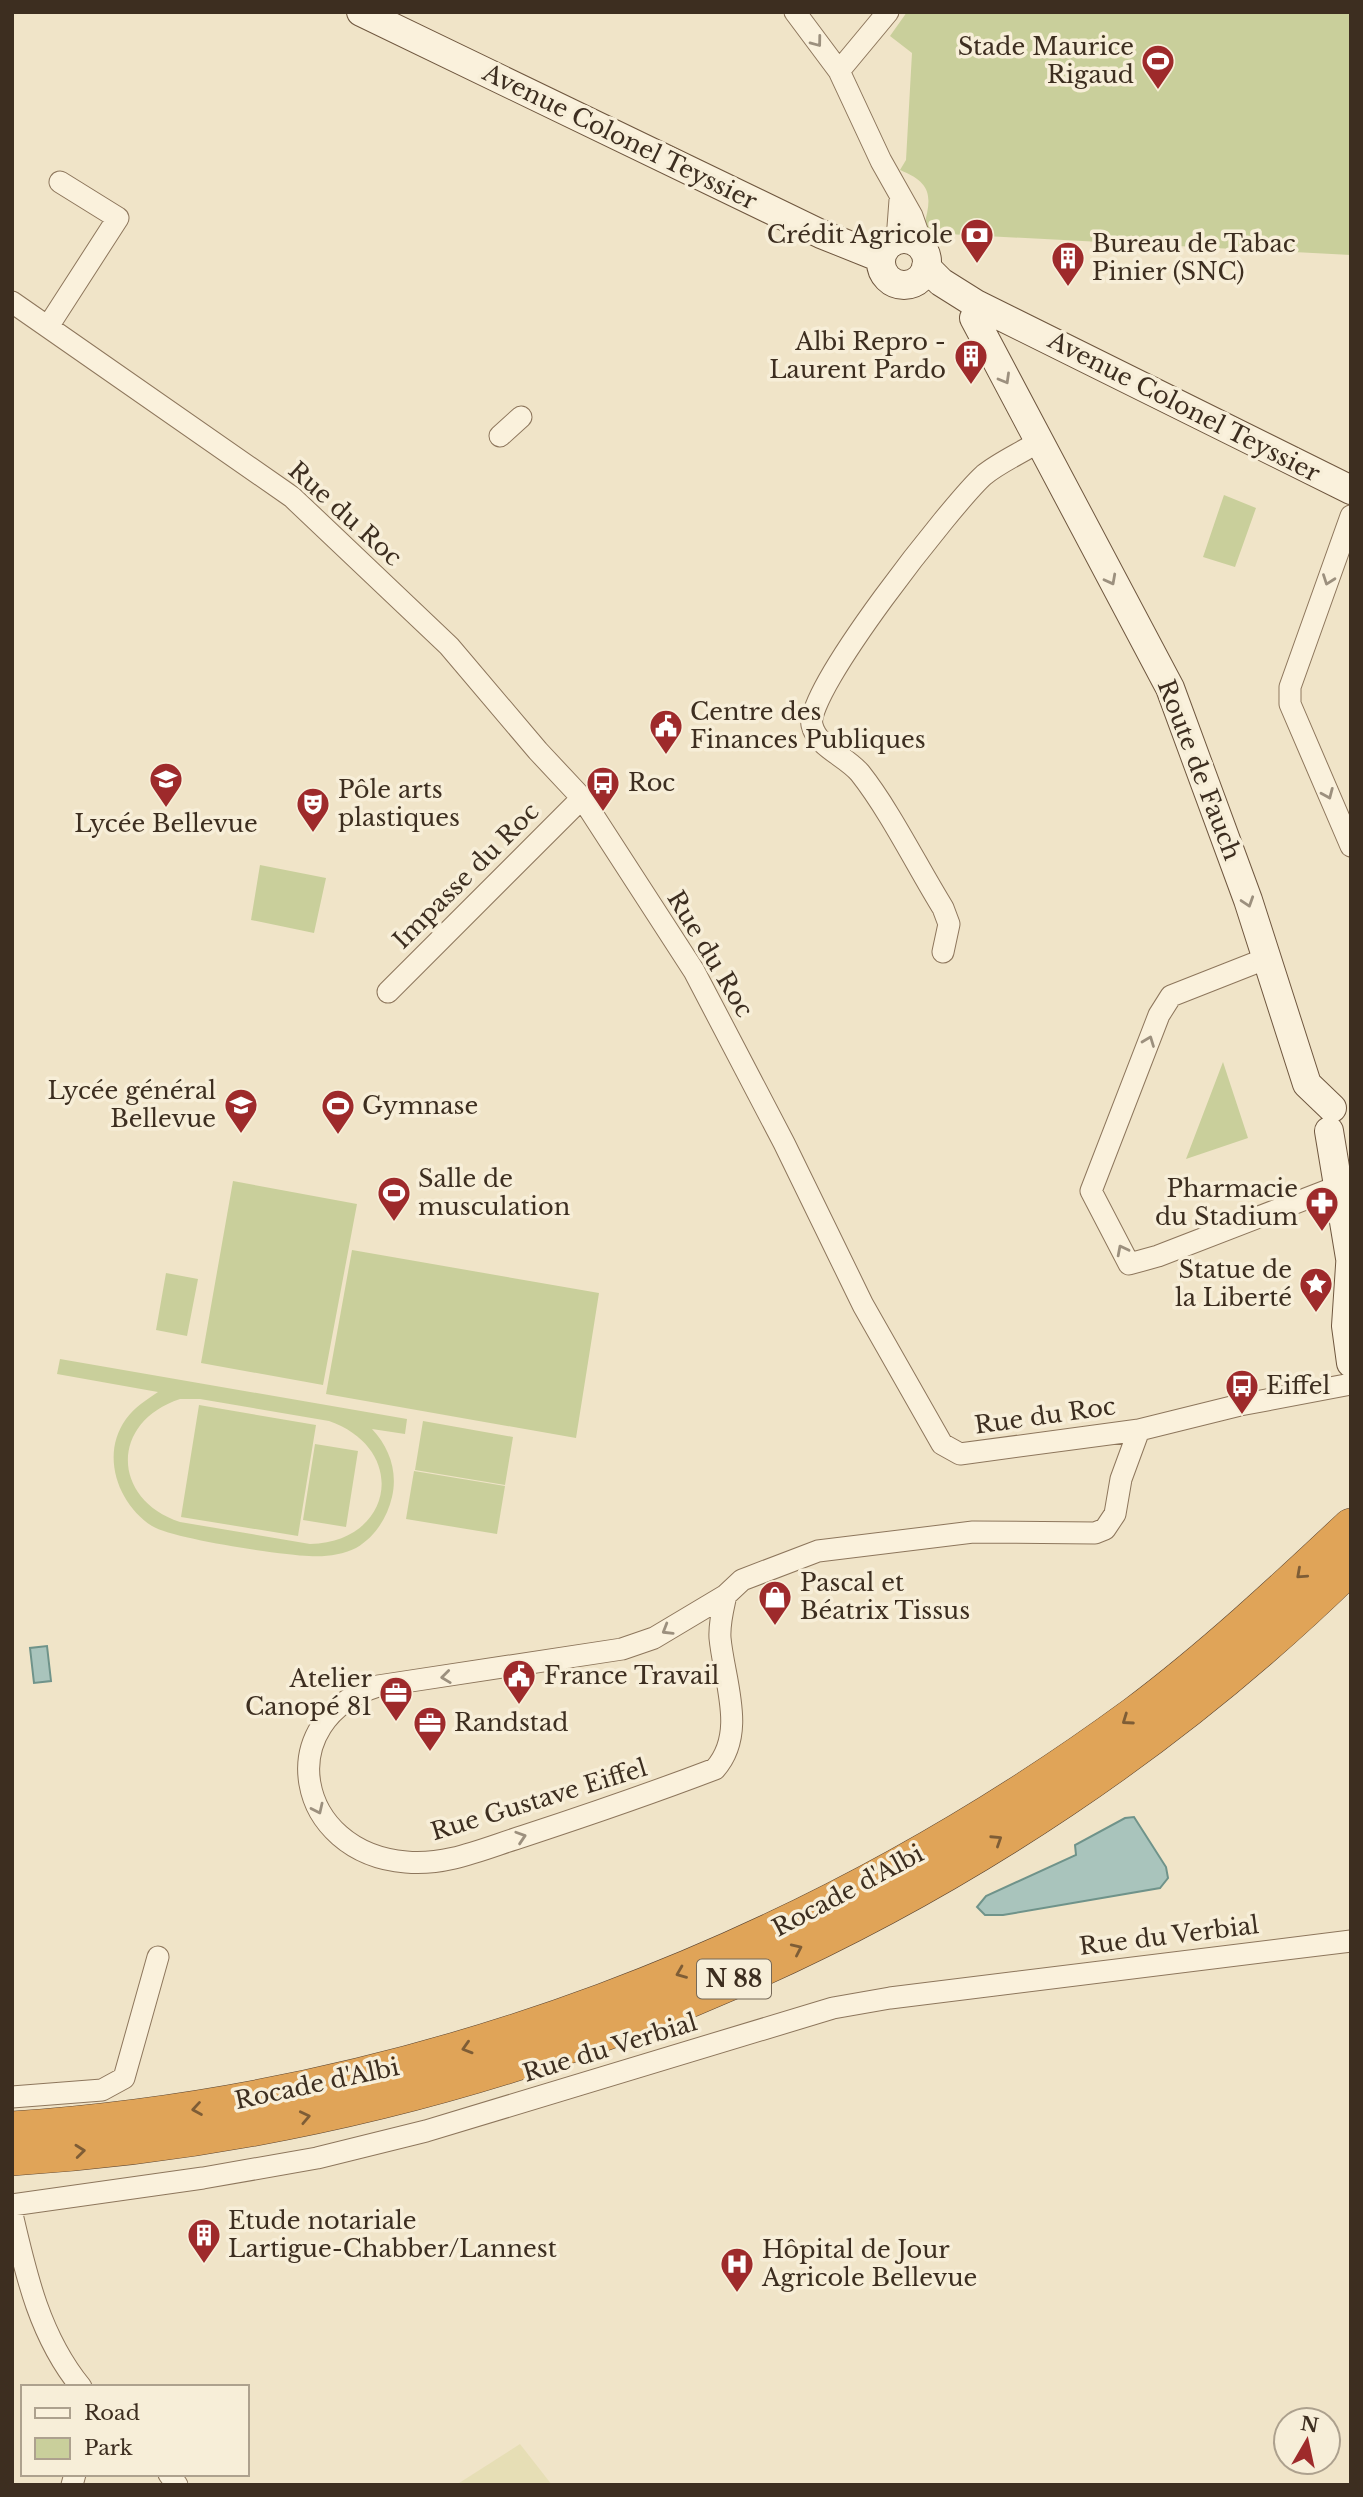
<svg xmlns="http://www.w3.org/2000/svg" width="1363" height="2497" font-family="'Libre Baskerville',serif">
<rect width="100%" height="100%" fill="#f0e4c8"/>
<path fill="#e6deb5" d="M520,2444L552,2485H456Z"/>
<path fill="#c9cf9b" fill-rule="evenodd" d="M907,12H1351V255L928,233L924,226C932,196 932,183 900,170L906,160L912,53L890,36Z
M1224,495L1256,508L1235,567L1203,557Z
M260,865L326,878L314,933L251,920Z
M1223,1062L1248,1138L1186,1159Z
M233,1181L357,1204L323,1385L201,1363Z
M352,1250L599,1293L576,1438L326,1394Z
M166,1273L198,1279L187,1336L156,1330Z
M60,1359L407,1419L405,1434L372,1429C389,1447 398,1471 392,1497C387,1518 375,1537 356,1548C342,1555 325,1557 309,1556C282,1555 173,1539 152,1526C118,1504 100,1455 126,1419C135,1407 146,1400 158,1392L57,1374ZM180,1399H200L329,1421C409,1449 394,1542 310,1544L180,1522C111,1499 110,1422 180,1399Z
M199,1405L316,1425L298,1536L181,1517Z
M423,1421L513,1437L505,1485L415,1470Z
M315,1444L358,1451L346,1527L303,1520Z
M414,1471L505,1486L497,1534L406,1519Z"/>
<path fill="#a9c4bc" stroke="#6f938a" stroke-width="2" d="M47,1646L51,1681L34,1683L30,1648Z
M1134,1817L1166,1867L1168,1878L1160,1888L1003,1915H985L977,1907L986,1896L1076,1855L1075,1845L1125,1818Z"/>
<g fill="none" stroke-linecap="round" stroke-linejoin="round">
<defs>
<path id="street" d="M795,12L839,71L881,161L912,216L924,250
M839,71L888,12
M897,240L900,200
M12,302L292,497L449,646L538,751L582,798L694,971L784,1143L863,1305L942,1444L960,1454L1139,1430L1240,1405L1351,1384
M49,325L118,218L60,182
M500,436L521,417
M1351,516L1290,687V704L1351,846
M943,952L949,924L943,908C917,866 890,811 860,773C846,756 817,747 812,725C804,692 953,503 984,475C1000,462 1021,453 1038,442
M1265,959L1171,996L1159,1015L1091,1191L1129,1264L1158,1256L1339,1186
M388,992L582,798
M726,1595C723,1609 719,1623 720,1638C724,1681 747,1733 715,1769C652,1793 588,1815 524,1836C485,1848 447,1866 406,1862C295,1853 270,1720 378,1686L622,1649L654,1638L726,1595L742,1580L818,1551L973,1532L1095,1533L1105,1529L1115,1514L1121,1479L1139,1430
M12,2097L102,2090L124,2078L158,1957
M12,2205L203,2178L317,2158L426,2131L833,2008L890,1998L1351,1941
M12,2214C26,2275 40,2337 81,2387
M169,2474L177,2485
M72,2485L75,2474"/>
<path id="secondary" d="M361,12L821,234L881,258
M881 262a23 23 0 1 1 46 0a23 23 0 1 1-46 0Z
M926,267L941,282L976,304L1351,490
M974,318L1170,688L1248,900L1307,1084L1332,1108
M1329,1131L1350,1258
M1351,1251L1346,1326L1351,1363"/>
<path id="highway" d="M12,2130C418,2102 808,1955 1135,1715C1211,1658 1282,1592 1351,1527
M12,2157C507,2126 997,1913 1351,1565"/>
</defs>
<use href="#street" stroke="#8d765c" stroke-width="23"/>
<use href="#secondary" stroke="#6f573f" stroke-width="30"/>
<use href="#highway" stroke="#5b4430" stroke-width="38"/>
<use href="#street" stroke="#faf1dc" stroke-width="21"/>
<use href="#secondary" stroke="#faf1dc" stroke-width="28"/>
<use href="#highway" stroke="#e0a458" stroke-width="37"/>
</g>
<defs><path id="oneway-chevron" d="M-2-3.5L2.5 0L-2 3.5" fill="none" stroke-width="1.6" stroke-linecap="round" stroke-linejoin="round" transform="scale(1.75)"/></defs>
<g stroke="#9c907e">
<use href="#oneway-chevron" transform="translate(817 42) rotate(53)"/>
<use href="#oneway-chevron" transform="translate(1005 379) rotate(60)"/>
<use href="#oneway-chevron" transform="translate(1111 580) rotate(62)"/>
<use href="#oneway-chevron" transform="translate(1328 580) rotate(110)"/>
<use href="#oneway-chevron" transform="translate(1328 794) rotate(67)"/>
<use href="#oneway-chevron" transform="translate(1248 902) rotate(72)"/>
<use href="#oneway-chevron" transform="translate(1149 1041) rotate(-69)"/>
<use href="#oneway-chevron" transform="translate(1122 1250) rotate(-117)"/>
<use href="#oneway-chevron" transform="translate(667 1630) rotate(149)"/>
<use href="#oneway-chevron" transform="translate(446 1677) rotate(173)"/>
<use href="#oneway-chevron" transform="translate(318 1809) rotate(65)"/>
<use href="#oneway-chevron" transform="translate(521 1837) rotate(-18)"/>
</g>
<g stroke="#7e5d36">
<use href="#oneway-chevron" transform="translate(1301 1574) rotate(138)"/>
<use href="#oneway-chevron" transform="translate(1127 1720) rotate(145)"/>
<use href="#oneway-chevron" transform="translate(997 1840) rotate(-33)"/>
<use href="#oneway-chevron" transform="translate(797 1949) rotate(-25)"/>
<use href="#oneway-chevron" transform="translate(681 1973) rotate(158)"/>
<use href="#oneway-chevron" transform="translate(467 2048) rotate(163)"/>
<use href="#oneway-chevron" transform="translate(197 2109) rotate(171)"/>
<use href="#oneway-chevron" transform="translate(305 2117) rotate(-12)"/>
<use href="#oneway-chevron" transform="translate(80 2151) rotate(-6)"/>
</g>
<defs>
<symbol id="stadium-pin" viewBox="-11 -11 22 30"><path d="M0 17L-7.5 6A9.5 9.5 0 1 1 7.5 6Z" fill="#9e2a2b" stroke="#f7eed8"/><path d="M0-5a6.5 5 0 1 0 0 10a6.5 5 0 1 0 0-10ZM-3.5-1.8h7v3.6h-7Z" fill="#fff"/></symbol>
<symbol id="bank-pin" viewBox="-11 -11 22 30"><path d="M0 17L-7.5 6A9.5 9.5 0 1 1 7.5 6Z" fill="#9e2a2b" stroke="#f7eed8"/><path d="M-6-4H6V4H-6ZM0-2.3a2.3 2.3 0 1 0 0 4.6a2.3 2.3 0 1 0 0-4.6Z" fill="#fff"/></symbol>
<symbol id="building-pin" viewBox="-11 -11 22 30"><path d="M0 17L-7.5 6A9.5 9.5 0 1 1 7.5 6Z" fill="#9e2a2b" stroke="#f7eed8"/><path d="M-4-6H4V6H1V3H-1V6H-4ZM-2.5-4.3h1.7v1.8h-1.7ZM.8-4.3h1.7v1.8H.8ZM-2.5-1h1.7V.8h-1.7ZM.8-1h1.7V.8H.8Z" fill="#fff"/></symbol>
<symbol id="civic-pin" viewBox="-11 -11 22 30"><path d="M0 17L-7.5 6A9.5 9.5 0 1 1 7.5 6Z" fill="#9e2a2b" stroke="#f7eed8"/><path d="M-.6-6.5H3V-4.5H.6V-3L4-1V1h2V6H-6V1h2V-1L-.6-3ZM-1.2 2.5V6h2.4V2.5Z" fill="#fff"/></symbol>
<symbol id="school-pin" viewBox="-11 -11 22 30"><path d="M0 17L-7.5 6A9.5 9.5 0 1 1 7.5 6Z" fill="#9e2a2b" stroke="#f7eed8"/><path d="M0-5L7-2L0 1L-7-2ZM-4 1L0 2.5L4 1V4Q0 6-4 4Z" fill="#fff"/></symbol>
<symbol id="bus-pin" viewBox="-11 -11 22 30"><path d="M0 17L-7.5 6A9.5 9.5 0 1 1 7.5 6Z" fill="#9e2a2b" stroke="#f7eed8"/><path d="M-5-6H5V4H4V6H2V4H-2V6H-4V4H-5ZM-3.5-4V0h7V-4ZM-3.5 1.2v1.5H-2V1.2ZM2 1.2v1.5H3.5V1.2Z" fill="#fff"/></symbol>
<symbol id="theatre-pin" viewBox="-11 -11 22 30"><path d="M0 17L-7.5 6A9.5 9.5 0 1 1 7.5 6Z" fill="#9e2a2b" stroke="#f7eed8"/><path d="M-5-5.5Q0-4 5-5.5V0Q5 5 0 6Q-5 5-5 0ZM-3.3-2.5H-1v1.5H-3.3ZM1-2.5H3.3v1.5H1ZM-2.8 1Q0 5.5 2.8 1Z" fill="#fff"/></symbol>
<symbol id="pharmacy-pin" viewBox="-11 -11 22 30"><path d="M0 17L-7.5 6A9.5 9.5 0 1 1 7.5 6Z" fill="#9e2a2b" stroke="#f7eed8"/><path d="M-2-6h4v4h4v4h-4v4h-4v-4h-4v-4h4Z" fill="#fff"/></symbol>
<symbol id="sight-pin" viewBox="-11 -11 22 30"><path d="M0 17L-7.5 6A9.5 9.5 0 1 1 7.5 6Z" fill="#9e2a2b" stroke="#f7eed8"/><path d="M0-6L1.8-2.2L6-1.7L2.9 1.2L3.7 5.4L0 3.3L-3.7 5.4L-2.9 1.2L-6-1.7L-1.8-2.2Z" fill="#fff"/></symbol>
<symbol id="shop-pin" viewBox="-11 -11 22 30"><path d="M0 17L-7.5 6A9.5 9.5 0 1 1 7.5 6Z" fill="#9e2a2b" stroke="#f7eed8"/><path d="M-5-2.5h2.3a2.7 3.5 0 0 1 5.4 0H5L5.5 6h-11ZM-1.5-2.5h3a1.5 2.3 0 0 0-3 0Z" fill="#fff"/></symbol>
<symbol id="office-pin" viewBox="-11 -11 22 30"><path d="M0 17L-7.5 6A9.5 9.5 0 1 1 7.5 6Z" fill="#9e2a2b" stroke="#f7eed8"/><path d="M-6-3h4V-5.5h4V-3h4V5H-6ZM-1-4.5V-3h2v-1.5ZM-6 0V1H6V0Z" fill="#fff"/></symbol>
<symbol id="hospital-pin" viewBox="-11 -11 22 30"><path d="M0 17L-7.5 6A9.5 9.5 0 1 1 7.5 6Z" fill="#9e2a2b" stroke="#f7eed8"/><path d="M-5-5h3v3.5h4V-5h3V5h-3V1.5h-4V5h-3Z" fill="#fff"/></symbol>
</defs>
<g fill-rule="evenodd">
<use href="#stadium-pin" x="1139" y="42" width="38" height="52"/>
<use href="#bank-pin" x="958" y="216" width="38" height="52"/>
<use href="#building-pin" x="1049" y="239" width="38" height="52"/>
<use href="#building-pin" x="952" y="337" width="38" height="52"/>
<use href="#civic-pin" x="647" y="707" width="38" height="52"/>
<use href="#school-pin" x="147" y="760" width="38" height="52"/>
<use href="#bus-pin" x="584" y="764" width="38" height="52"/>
<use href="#theatre-pin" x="294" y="785" width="38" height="52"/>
<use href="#school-pin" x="222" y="1086" width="38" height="52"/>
<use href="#stadium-pin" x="319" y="1087" width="38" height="52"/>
<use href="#stadium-pin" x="375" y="1174" width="38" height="52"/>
<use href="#pharmacy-pin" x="1303" y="1184" width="38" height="52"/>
<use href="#sight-pin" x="1297" y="1265" width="38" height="52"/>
<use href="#bus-pin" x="1223" y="1367" width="38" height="52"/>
<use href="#shop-pin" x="756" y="1578" width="38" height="52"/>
<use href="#civic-pin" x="500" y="1657" width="38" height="52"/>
<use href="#office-pin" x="377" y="1674" width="38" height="52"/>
<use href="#office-pin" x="411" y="1704" width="38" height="52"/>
<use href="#building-pin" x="185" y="2216" width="38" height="52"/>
<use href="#hospital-pin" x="718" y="2245" width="38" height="52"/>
</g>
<g text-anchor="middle" stroke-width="7" stroke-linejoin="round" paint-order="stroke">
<rect fill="#f7eed8" stroke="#756857" stroke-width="2" x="697" y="1959.5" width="74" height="39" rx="5"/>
<g font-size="23" font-weight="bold" fill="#3d2e20">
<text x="734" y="1987">N 88</text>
</g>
<g font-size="24" fill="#3d2e20" stroke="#f7eed8" text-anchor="start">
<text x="1134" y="55" text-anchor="end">Stade Maurice<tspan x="1134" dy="28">Rigaud</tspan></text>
<text x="953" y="243" text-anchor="end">Crédit Agricole</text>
<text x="1092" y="252">Bureau de Tabac<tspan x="1092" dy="28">Pinier (SNC)</tspan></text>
<text x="946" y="350" text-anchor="end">Albi Repro -<tspan x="946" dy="28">Laurent Pardo</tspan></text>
<text x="690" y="720">Centre des<tspan x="690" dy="28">Finances Publiques</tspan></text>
<text x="628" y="791">Roc</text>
<text x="338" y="798">Pôle arts<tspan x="338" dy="28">plastiques</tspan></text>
<text x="166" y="832" text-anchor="middle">Lycée Bellevue</text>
<text x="216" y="1099" text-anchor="end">Lycée général<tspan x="216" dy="28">Bellevue</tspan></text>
<text x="362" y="1114">Gymnase</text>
<text x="418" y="1187">Salle de<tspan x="418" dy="28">musculation</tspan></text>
<text x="1298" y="1197" text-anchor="end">Pharmacie<tspan x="1298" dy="28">du Stadium</tspan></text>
<text x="1292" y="1278" text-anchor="end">Statue de<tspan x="1292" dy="28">la Liberté</tspan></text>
<text x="1266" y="1394">Eiffel</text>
<text x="800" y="1591">Pascal et<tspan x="800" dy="28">Béatrix Tissus</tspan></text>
<text x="544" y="1684">France Travail</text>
<text x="372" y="1687" text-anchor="end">Atelier<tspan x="372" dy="28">Canopé 81</tspan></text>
<text x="454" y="1731">Randstad</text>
<text x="228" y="2229">Etude notariale<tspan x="228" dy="28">Lartigue-Chabber/Lannest</tspan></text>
<text x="762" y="2258">Hôpital de Jour<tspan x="762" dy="28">Agricole Bellevue</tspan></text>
</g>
<g font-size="24" fill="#3d2e20" stroke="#f7eed8">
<text transform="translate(620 137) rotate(26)" y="8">Avenue Colonel Teyssier</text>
<text transform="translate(1184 407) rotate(27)" y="8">Avenue Colonel Teyssier</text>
<text transform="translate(345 514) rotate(42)" y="8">Rue du Roc</text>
<text transform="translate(1199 770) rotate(69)" y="8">Route de Fauch</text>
<text transform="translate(466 876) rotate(-45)" y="8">Impasse du Roc</text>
<text transform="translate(710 954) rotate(59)" y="8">Rue du Roc</text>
<text transform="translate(1045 1416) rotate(-8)" y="8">Rue du Roc</text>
<text transform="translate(539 1800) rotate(-17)" y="8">Rue Gustave Eiffel</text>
<text transform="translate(848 1891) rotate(-28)" y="8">Rocade d'Albi</text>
<text transform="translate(1169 1936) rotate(-7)" y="8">Rue du Verbial</text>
<text transform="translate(610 2048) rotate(-17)" y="8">Rue du Verbial</text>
<text transform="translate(317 2084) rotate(-12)" y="8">Rocade d'Albi</text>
</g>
</g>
<rect width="1363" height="2497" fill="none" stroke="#3d2e20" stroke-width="28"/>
<rect x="21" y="2385" width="228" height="91" fill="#f7eed8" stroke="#ada18e" stroke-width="2"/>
<rect x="35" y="2408" width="35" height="10" fill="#faf1dc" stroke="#ada18e" stroke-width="2"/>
<text x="84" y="2420" font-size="21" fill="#3d2e20">Road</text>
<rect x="35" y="2438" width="35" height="21" fill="#c9cf9b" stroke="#ada18e" stroke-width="2"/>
<text x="84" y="2455" font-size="21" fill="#3d2e20">Park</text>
<g transform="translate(1307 2441) rotate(9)"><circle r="33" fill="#f7eed8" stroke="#ada18e" stroke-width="2"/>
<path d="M0-5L12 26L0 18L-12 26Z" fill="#9e2a2b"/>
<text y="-10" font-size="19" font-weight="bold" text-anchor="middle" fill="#3d2e20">N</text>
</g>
</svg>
